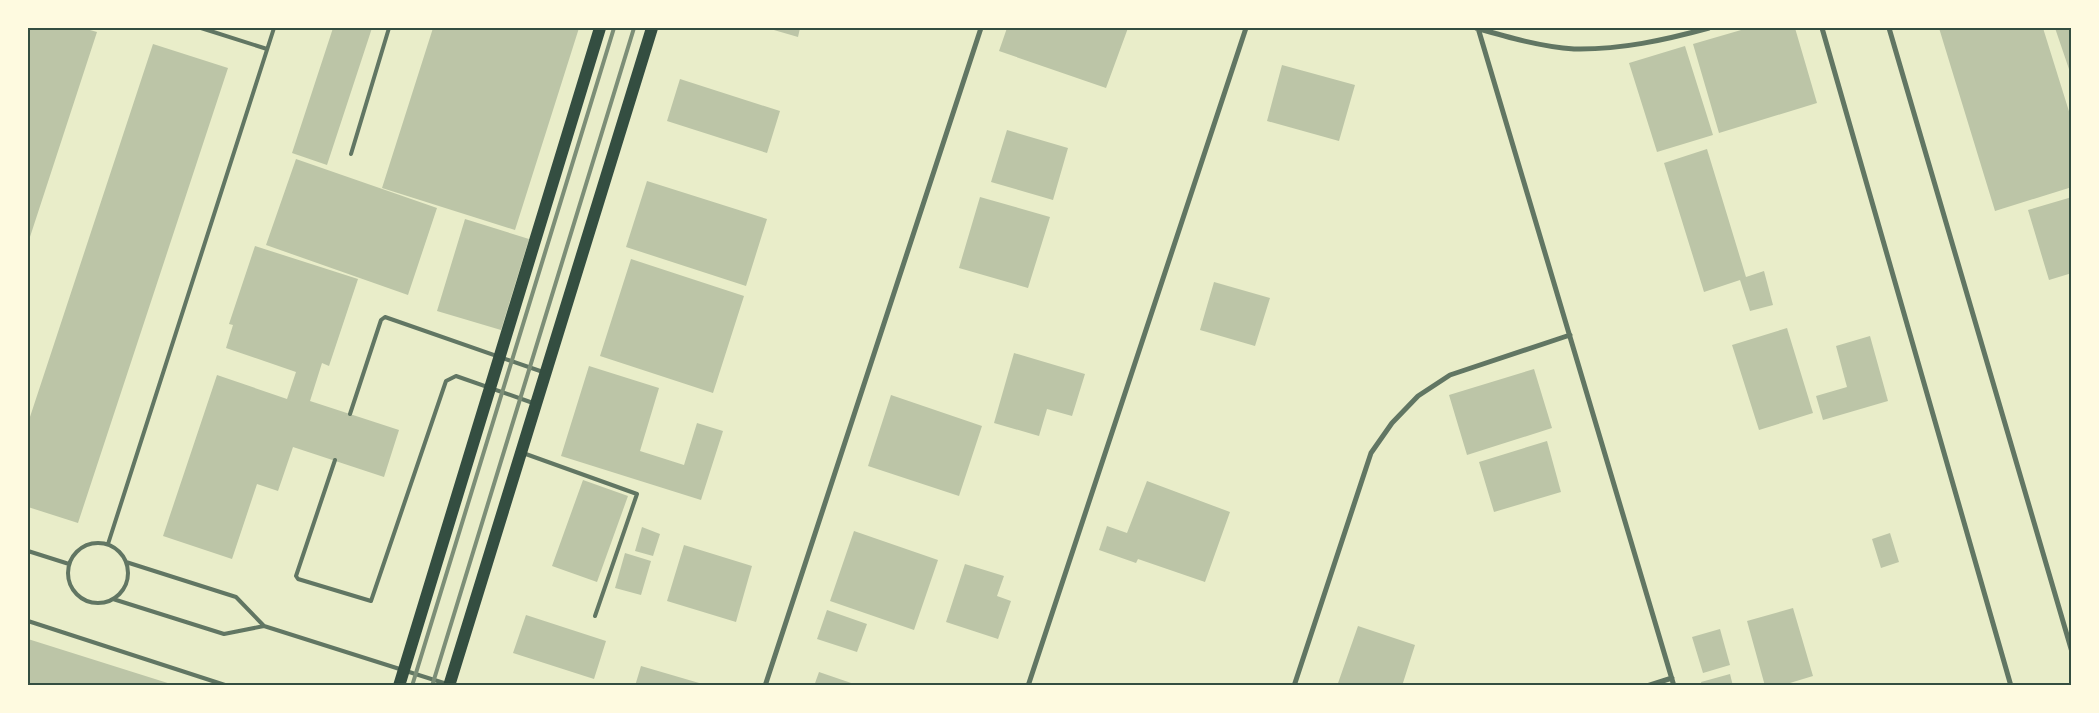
<svg xmlns="http://www.w3.org/2000/svg" width="2099" height="713" font-family="'PT Sans',sans-serif">
<rect width="100%" height="100%" fill="#e9edc9"/>
<path fill="#bcc5a7" d="M28,28H83L97,32L28,243Z
M333,28H372L327,165L292,153Z
M433,28H579L515,230L382,188Z
M767,28H800L798,37Z
M1007,28H1128L1106,88L999,51Z
M1748,28H1795L1817,103L1719,133L1693,44Z
M1939,28H2043L2072,121V187L1995,211Z
M2055,28H2072V75H2071Z
M153,44L228,68L78,523L28,507V423Z
M1685,46L1713,135L1657,152L1629,63Z
M1282,65L1355,85L1339,141L1267,121Z
M680,79L780,111L767,153L667,121Z
M1007,130L1068,148L1053,200L991,182Z
M1707,149L1746,277L1764,271L1773,305L1750,311L1740,280L1704,292L1664,163Z
M296,159L437,208L408,295L266,245Z
M647,181L767,219L746,286L626,247Z
M980,197L1050,217L1028,288L959,268Z
M2072,197V273L2049,280L2028,210Z
M465,219L529,239L501,330L437,311Z
M255,246L358,279L329,366L322,363L310,401L399,430L384,477L293,447L278,491L257,484L232,559L163,536L217,375L287,399L296,372L226,348L233,325L229,324Z
M631,259L744,296L713,393L600,356Z
M1214,282L1270,298L1255,346L1200,330Z
M1787,328L1813,413L1759,430L1732,345Z
M1870,336L1888,401L1823,420L1816,396L1847,387L1836,346Z
M1014,353L1085,374L1072,416L1047,409L1039,436L994,423Z
M589,366L659,388L640,451L684,465L697,423L723,431L701,500L561,456Z
M1534,369L1552,428L1467,455L1449,395Z
M891,395L982,426L959,496L868,466Z
M1547,441L1561,492L1494,512L1479,462Z
M583,480L628,496L597,582L552,566Z
M1147,481L1230,512L1205,582L1138,559L1136,563L1099,550L1107,526L1127,533Z
M642,527L660,534L653,556L635,551Z
M854,531L938,560L914,630L830,601Z
M1890,533L1899,562L1881,568L1872,539Z
M684,545L752,566L736,622L667,601Z
M625,553L651,561L641,595L615,588Z
M965,564L1004,576L997,596L1011,601L998,639L946,622Z
M1793,608L1813,676L1780,686H1765L1747,621Z
M827,610L867,624L857,652L817,639Z
M526,615L606,641L594,679L513,653Z
M1358,626L1415,645L1402,686H1337Z
M1720,629L1730,665L1703,673L1692,637Z
M28,639L174,685V686H28Z
M641,666L706,685L705,686H635Z
M819,672L857,685L856,686H814Z
M1730,674L1733,686H1702L1701,682Z"/>
<g fill="none" stroke-linecap="round" stroke-linejoin="round">
<path stroke="#617663" stroke-width="4" d="M201,28L267,49
M351,154L389,28
M350,414L381,320L385,317L543,372
M523,453L637,494L595,616
M335,460L296,576L298,579L371,601L446,381L456,376L533,403
M68 573a30 30 0 1 1 60 0a30 30 0 1 1-60 0Z
M108,544L274,28
M28,551L69,564
M126,562L236,597L264,626
M113,599L224,634L264,626L447,684
M28,621L228,686"/>
<path stroke="#617663" stroke-width="5" d="M1476,28C1507,37 1542,47 1574,49C1620,50 1665,40 1709,28
M1478,28L1674,686
M1822,28L2011,686
M1889,28L2072,652
M765,686L981,28
M1028,686L1246,28
M1294,686L1371,453L1392,423L1418,396L1450,375L1570,335
M1647,686L1672,678"/>
<path stroke="#344e41" stroke-width="12" d="M399,686L600,28
M449,686L652,28"/>
<path stroke="#7c8e77" stroke-width="4" d="M412,686L614,28
M432,686L634,28"/>
</g>
<rect width="2099" height="713" fill="none" stroke="#fefae0" stroke-width="58"/>
<rect x="29" y="29" width="2041" height="655" fill="none" stroke="#344e41" stroke-width="2"/>
</svg>
